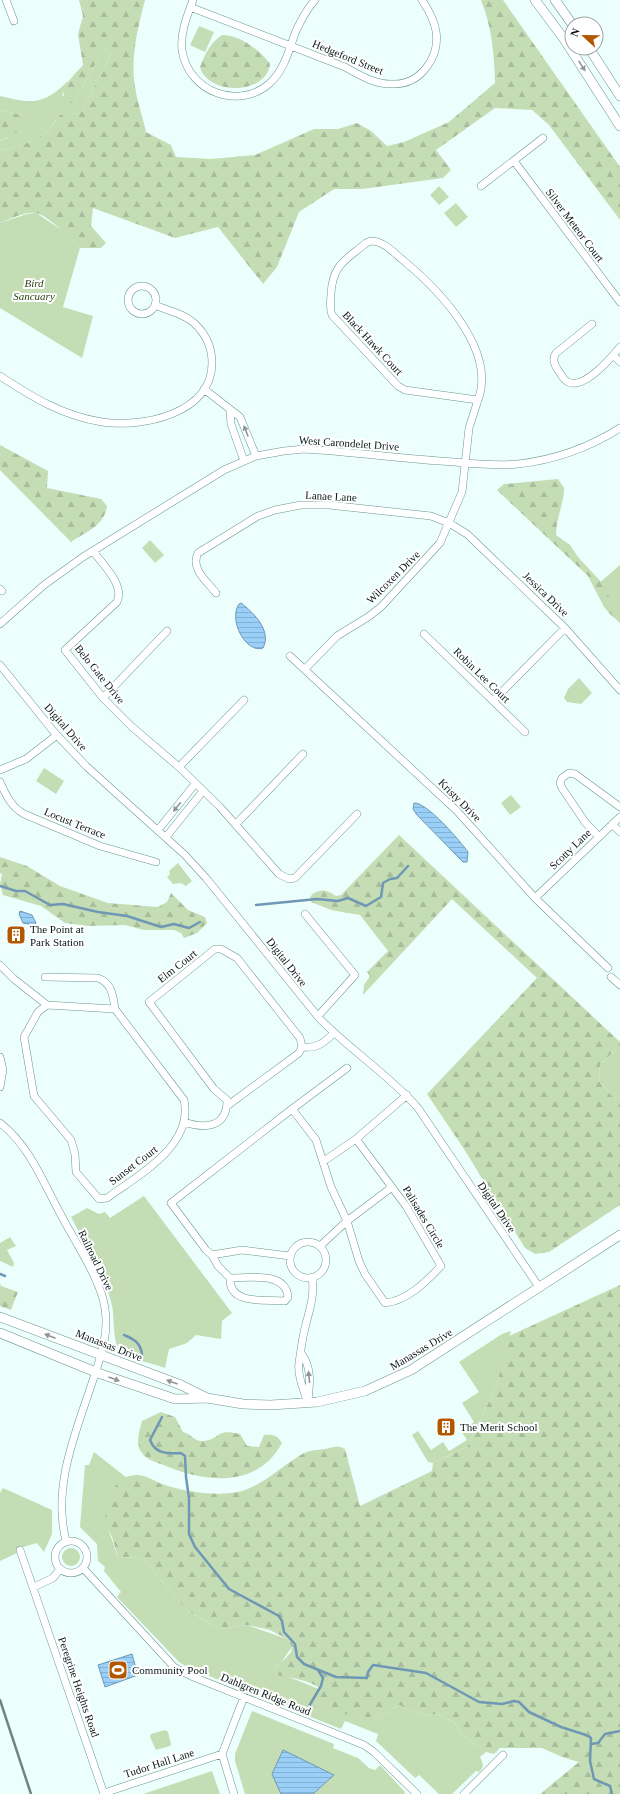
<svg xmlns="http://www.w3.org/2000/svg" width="620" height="1794" font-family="'Times New Roman',serif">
<defs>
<pattern id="forest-firs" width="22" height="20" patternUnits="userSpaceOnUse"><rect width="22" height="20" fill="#c5ddb5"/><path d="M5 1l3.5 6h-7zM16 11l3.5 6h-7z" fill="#a8bd9b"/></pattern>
<pattern id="water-rules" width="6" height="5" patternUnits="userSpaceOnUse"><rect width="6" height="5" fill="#9acff8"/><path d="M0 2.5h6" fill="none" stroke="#83b1d4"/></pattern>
</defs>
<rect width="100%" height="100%" fill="#ecfffc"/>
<path fill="#c5ddb5" d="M199,26L214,32L205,52L190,45Z
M107,50L111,54L83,109L77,113L55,121L49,130L33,141L0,151V141L7,138L23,115L0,110V96C33,104 44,105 69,80L62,96L75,100L102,52Z
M439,186L449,197L439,205L430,195Z
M456,203L468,217L456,227L444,213Z
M36,213L65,232L80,248L63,307L93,316L82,358L0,308V223L27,214Z
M150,540L164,555L155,563L142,548Z
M620,565V610L597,585Z
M579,678L592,693L581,704L567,702L564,698L568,689Z
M44,768L64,781L56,794L36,781Z
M511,795L521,807L510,815L501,803Z
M178,863L192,881L186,886L181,883L173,884L167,877L170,874L169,871Z
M620,1045V1099L612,1096L599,1081L600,1065Z
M144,1196L232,1313L222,1321L221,1339L196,1335L187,1343L169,1349L165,1368C152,1363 130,1360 120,1350C112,1342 115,1318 112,1306C106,1275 85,1245 71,1217L87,1208L99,1214L105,1212L110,1218Z
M10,1237L16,1246L7,1250L14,1263L13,1267L0,1261V1243Z
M511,1331L496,1387L467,1447L433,1463L428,1462L412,1435L418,1431L431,1450L443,1442L449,1451L467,1440L461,1431L474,1422L462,1403L479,1392L459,1362L502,1334Z
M94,1452L127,1478L118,1484L106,1523L118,1557L142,1558L188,1611L220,1629L247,1625L287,1639L292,1647L282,1661L271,1670L324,1691L377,1719L399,1705L422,1716L437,1714L454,1722L462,1735L481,1748H500L494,1754L486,1752L480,1757C483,1764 485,1766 479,1772L476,1771L452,1794H439L419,1775L415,1778L376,1741L378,1734L345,1721L341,1729L261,1697L263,1690L240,1681L236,1687L187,1667L179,1662L117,1597L121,1592L104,1571L105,1567L98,1561L97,1544L80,1527L85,1465H89Z
M3,1488L52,1510V1534L44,1552L37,1543L20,1548L17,1553L0,1561V1493Z
M62 1557a9 9 0 1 1 18 0a9 9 0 1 1-18 0Z
M252,1711L334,1744L333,1748L358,1758L369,1768L375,1770L380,1765L405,1792L404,1794H245L235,1761V1754Z
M165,1730L168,1732L171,1744L170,1746L156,1750L150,1737L151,1734Z
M212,1771L220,1794H143Z"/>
<path fill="url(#forest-firs)" d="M79,0H145C138,27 130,59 135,86C137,102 143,117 146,132L171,145L176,157L211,159L255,155L314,129H338L357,123L371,131L387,146L404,142L449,122L495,83C494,54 492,27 481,0H503L620,167V220L549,125L532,110L495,108L436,150L451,170L443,178L362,189H334L299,212L277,267L263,284L218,227L175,238L93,208L91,226L106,243L101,248H80C71,239 49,216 36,213C26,211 10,219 0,223V151L33,141L49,130L60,115C69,116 75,115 83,109L111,54L107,50L102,52L75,100L72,103H65C59,88 73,76 83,65L78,34L83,16Z
M222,35C240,35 260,50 270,64C267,95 208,96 200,67C205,54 210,43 222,35Z
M0,110L23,115L26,121L20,131L0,141Z
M0,445L48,471L47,488L101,499L107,506C104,526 87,531 71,542L0,470Z
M558,479L564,488C564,504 556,518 556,535L570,545L578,557L604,585L609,597L620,608V623L610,614L604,607L588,576L497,490L504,484Z
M399,835L620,1042V1045L600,1065L599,1081L612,1096L620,1099V1205L549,1252L535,1254L525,1248L464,1149L427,1094L537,978L452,899L363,995L364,985L370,976L367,972L388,951L360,915L331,910L311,902L310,897C317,888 327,889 336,896L341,895Z
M0,857L27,866L60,886L108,903L158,907L167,902L171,893L188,910L205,917L207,923L197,933L184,938L181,933L174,930H144L125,925L88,926L65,923L41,906L3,895L0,884L2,874L0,873Z
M0,1283L1,1286L18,1292L11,1310L0,1306Z
M620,1285V1794H540L579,1762L562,1757L542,1748H481L462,1735L454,1722L437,1714L422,1716L399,1705L377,1719L315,1709L321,1690C311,1679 288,1678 273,1674L271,1670L286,1658L291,1652L292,1647L287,1639L270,1630L247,1625L220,1629L188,1611L142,1558L118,1557C116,1550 114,1543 112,1537C110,1532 107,1529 106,1523C103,1504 113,1476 136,1475C144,1474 155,1481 162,1484C184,1492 219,1497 242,1491C265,1484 284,1464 304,1453C310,1450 318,1450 325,1449C333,1447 338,1445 345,1449L360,1506L432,1471L433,1463L467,1447L496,1387L509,1336Z
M161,1412L175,1417L183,1432C191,1434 195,1442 203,1441C221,1440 214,1428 240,1434L247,1446L259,1447L264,1435C273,1434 277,1435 282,1443C258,1488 206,1483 166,1466C159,1463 146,1460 142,1453C135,1444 139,1432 142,1421Z"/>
<path fill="url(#water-rules)" stroke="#6e98b4" d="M241,603C254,613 272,631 263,648C246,654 228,620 239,604Z
M414,803C427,802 460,841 468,852L467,862H463L417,815L413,809Z
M20,911L32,915L36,923L34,925L23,923L19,914Z
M132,1654L138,1675L105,1687L98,1665Z
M283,1750L334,1775L313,1794H281L272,1774Z"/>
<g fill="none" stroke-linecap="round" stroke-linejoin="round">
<path stroke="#6e98b4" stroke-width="2.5" d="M0,886L16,891H25L50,905L63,904L98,912L127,916L161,927L174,924L189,928L200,922
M256,905L317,899L338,901L348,898L366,906L381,897L383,883L390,879L397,878L408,866
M0,1274L5,1276
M124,1335C134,1339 141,1343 142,1355
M162,1417L150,1440C155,1454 168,1454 181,1453L185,1456L186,1477L189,1498V1534L195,1547L229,1589L279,1616L282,1621L284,1632L295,1644L297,1657L304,1664L336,1677L367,1678L368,1672L373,1665L426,1673L479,1702L502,1704L514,1701L519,1702L529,1712L561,1727L586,1735L591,1738L590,1761L594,1779L610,1786L612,1794
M305,1713L321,1686L323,1678L318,1670
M591,1744L598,1743L605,1734L620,1731"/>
<defs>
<path id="street" d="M6,0L14,21
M193,0C187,16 180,33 182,50C188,92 239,111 270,83C285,69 289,49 296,31C301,20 307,9 315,0
M190,7L345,67C361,76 376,85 394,84C421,84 440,57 436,31C434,19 428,9 422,0
M514,161L620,302
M481,186L543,138
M371,241C384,241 394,253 404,261C439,290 497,350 478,400L405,390L398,386L332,315C329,307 331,300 331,293C333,264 346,260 366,243Z
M128 300a14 14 0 1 1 28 0a14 14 0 1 1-28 0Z
M592,324L556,353C552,359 554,364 558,370C561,374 563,380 568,382C584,390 611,358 620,347
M613,355L620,362
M0,376C32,397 63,416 102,422C142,428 212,414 212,363C212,346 206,334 194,323C183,313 168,311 155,305
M204,389L240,417L256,456
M230,411L231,424L244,461
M93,551C103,565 125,585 117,602L65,650L103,698L131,726L179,767L220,807L279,874L289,879L295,878L357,814
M0,589L2,591
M216,593C207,581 190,569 198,553L258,516L275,510L301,505H329L431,516L449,523L467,534L565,628L620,690
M0,624L44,585L83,557L224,470L256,456L284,451L304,449C354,452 404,459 454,462C475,464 497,466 518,464C554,460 590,447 620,428
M424,634L525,732
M290,656L457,811L535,898L608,968
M0,665L54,732L86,766L185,855L206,878L319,1018C350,1050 388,1074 418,1108L539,1287
M305,669L337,636L368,617L381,607L440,543L462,492L469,428L478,400
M103,698L167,631
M493,701L565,628
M179,767L244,700
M0,770L26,759L57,735
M0,782C6,795 11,807 24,814L100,846L156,862
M236,824L303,754
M612,824L620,832
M158,830L195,784
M166,837L203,791
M599,837L585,822L562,788L560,783L562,778L569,773L575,774L620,807
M535,898L620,817
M305,914L355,975L318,1016
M0,965L14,979L47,1005L115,1009L184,1100C194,1146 137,1176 107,1198L99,1199L76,1172L75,1154L71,1140L34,1096L24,1037L38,1012L47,1005
M45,977L98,978C112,983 113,996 115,1009
M611,977L620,985
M302,1047C316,1049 324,1043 334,1033
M0,1057L3,1070L0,1087
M292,1109L347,1068
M184,1122C205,1129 227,1128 227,1100L214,1089L149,1002L215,949H221L237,958L300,1038L302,1047L299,1053L227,1106
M0,1123C29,1145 43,1182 60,1213C73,1239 102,1281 105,1309C109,1334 101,1356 93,1380C76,1432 52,1486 66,1541
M356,1139L406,1206L441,1266C427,1281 407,1301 385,1303L365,1274L359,1261L347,1221L392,1187
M324,1161L356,1139L407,1095
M290 1260a18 18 0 1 1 36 0a18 18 0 1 1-36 0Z
M212,1255L218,1266L230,1278C248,1278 286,1271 288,1297L285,1301C266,1299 229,1306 230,1278
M290,1256L242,1250L212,1255L206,1250L171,1203L292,1109L316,1140L331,1187L347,1221L320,1246
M301,1353C312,1367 310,1384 308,1400
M308,1403C304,1391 297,1375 299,1362C301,1351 302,1339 305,1328C309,1311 315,1296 312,1277
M55 1557a16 16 0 1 1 32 0a16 16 0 1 1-32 0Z
M20,1550L104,1794
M83,1568L174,1667L191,1676L364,1745L374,1752L417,1794
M34,1587L53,1578L60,1569
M104,1793L222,1754
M234,1794L222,1754L244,1697
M464,1794L503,1755"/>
<path id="secondary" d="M535,0L564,39L620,126
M555,0L572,24
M589,48L620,96
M0,1317L181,1385L207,1398
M0,1333L98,1373L175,1399L207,1398L243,1404L271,1405L317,1402L365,1391L411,1370L620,1235"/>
</defs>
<use href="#street" stroke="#699691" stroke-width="8"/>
<use href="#secondary" stroke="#699691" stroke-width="10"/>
<use href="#street" stroke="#fff" stroke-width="7"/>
<use href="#secondary" stroke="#fff" stroke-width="9"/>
<path stroke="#718481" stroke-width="2.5" d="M0,1700L31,1794"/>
</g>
<defs><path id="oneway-solid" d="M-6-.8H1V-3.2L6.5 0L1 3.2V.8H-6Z"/></defs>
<g fill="#8f9796">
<use href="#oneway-solid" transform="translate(582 66) rotate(57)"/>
<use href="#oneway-solid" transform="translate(246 431) rotate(-111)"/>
<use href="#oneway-solid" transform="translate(177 807) rotate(129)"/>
<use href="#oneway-solid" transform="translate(50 1336) rotate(-159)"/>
<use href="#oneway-solid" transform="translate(309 1377) rotate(-96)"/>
<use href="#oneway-solid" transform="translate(114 1379) rotate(20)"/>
<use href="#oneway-solid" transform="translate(172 1382) rotate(-160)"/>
</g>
<defs>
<symbol id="building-square" viewBox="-11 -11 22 22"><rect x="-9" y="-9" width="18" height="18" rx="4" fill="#b35600" stroke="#fff"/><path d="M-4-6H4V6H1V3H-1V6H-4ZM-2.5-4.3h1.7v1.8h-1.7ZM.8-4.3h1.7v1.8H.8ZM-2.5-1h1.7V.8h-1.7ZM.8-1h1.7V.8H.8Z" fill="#fff"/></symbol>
<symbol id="stadium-square" viewBox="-11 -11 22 22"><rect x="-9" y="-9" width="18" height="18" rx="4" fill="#b35600" stroke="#fff"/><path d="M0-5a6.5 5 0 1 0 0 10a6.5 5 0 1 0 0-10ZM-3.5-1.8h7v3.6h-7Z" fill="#fff"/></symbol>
</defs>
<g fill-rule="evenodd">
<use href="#building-square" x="5" y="924" width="22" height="22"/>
<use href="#building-square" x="435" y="1416" width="22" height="22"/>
<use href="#stadium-square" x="107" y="1659" width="22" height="22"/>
</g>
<g text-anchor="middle" stroke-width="4" stroke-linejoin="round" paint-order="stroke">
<g font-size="11" fill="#061816" stroke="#fff">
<text transform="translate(348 57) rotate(22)" y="4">Hedgeford Street</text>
<text transform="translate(575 225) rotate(53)" y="4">Silver Meteor Court</text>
<text transform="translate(373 343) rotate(47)" y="4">Black Hawk Court</text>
<text transform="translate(349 443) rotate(4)" y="4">West Carondelet Drive</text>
<text transform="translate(331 496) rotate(3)" y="4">Lanae Lane</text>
<text transform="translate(393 577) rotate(-45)" y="4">Wilcoxen Drive</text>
<text transform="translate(546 594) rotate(44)" y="4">Jessica Drive</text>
<text transform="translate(100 674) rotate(51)" y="4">Belo Gate Drive</text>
<text transform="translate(482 675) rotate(44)" y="4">Robin Lee Court</text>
<text transform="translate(66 727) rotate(49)" y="4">Digital Drive</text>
<text transform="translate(460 800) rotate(45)" y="4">Kristy Drive</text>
<text transform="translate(75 823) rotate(22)" y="4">Locust Terrace</text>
<text transform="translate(570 849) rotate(-44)" y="4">Scotty Lane</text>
<text transform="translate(287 962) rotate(52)" y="4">Digital Drive</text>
<text transform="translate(177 966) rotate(-38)" y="4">Elm Court</text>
<text transform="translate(133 1165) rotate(-37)" y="4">Sunset Court</text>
<text transform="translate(497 1207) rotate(56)" y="4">Digital Drive</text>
<text transform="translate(424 1217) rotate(59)" y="4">Palisades Circle</text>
<text transform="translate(96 1260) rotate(64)" y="4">Railroad Drive</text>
<text transform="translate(109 1345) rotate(21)" y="4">Manassas Drive</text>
<text transform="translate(421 1349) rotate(-31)" y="4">Manassas Drive</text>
<text transform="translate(79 1687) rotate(71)" y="4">Peregrine Heights Road</text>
<text transform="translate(266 1694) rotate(22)" y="4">Dahlgren Ridge Road</text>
<text transform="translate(159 1763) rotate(-18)" y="4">Tudor Hall Lane</text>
</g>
<g font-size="11" font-style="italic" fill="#2a4415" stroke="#fff">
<text x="34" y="287">Bird<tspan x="34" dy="13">Sancuary</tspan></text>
</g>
<g font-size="11" fill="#061816" stroke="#fff" text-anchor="start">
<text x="30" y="933">The Point at<tspan x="30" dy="13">Park Station</tspan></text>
<text x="460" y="1431">The Merit School</text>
<text x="132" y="1674">Community Pool</text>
</g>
</g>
<g transform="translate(584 36) rotate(292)"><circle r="19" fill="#ffffff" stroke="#9ba3a2"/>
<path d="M0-3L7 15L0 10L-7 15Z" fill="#b35600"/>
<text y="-6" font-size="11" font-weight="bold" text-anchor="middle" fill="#061816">N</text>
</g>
</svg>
